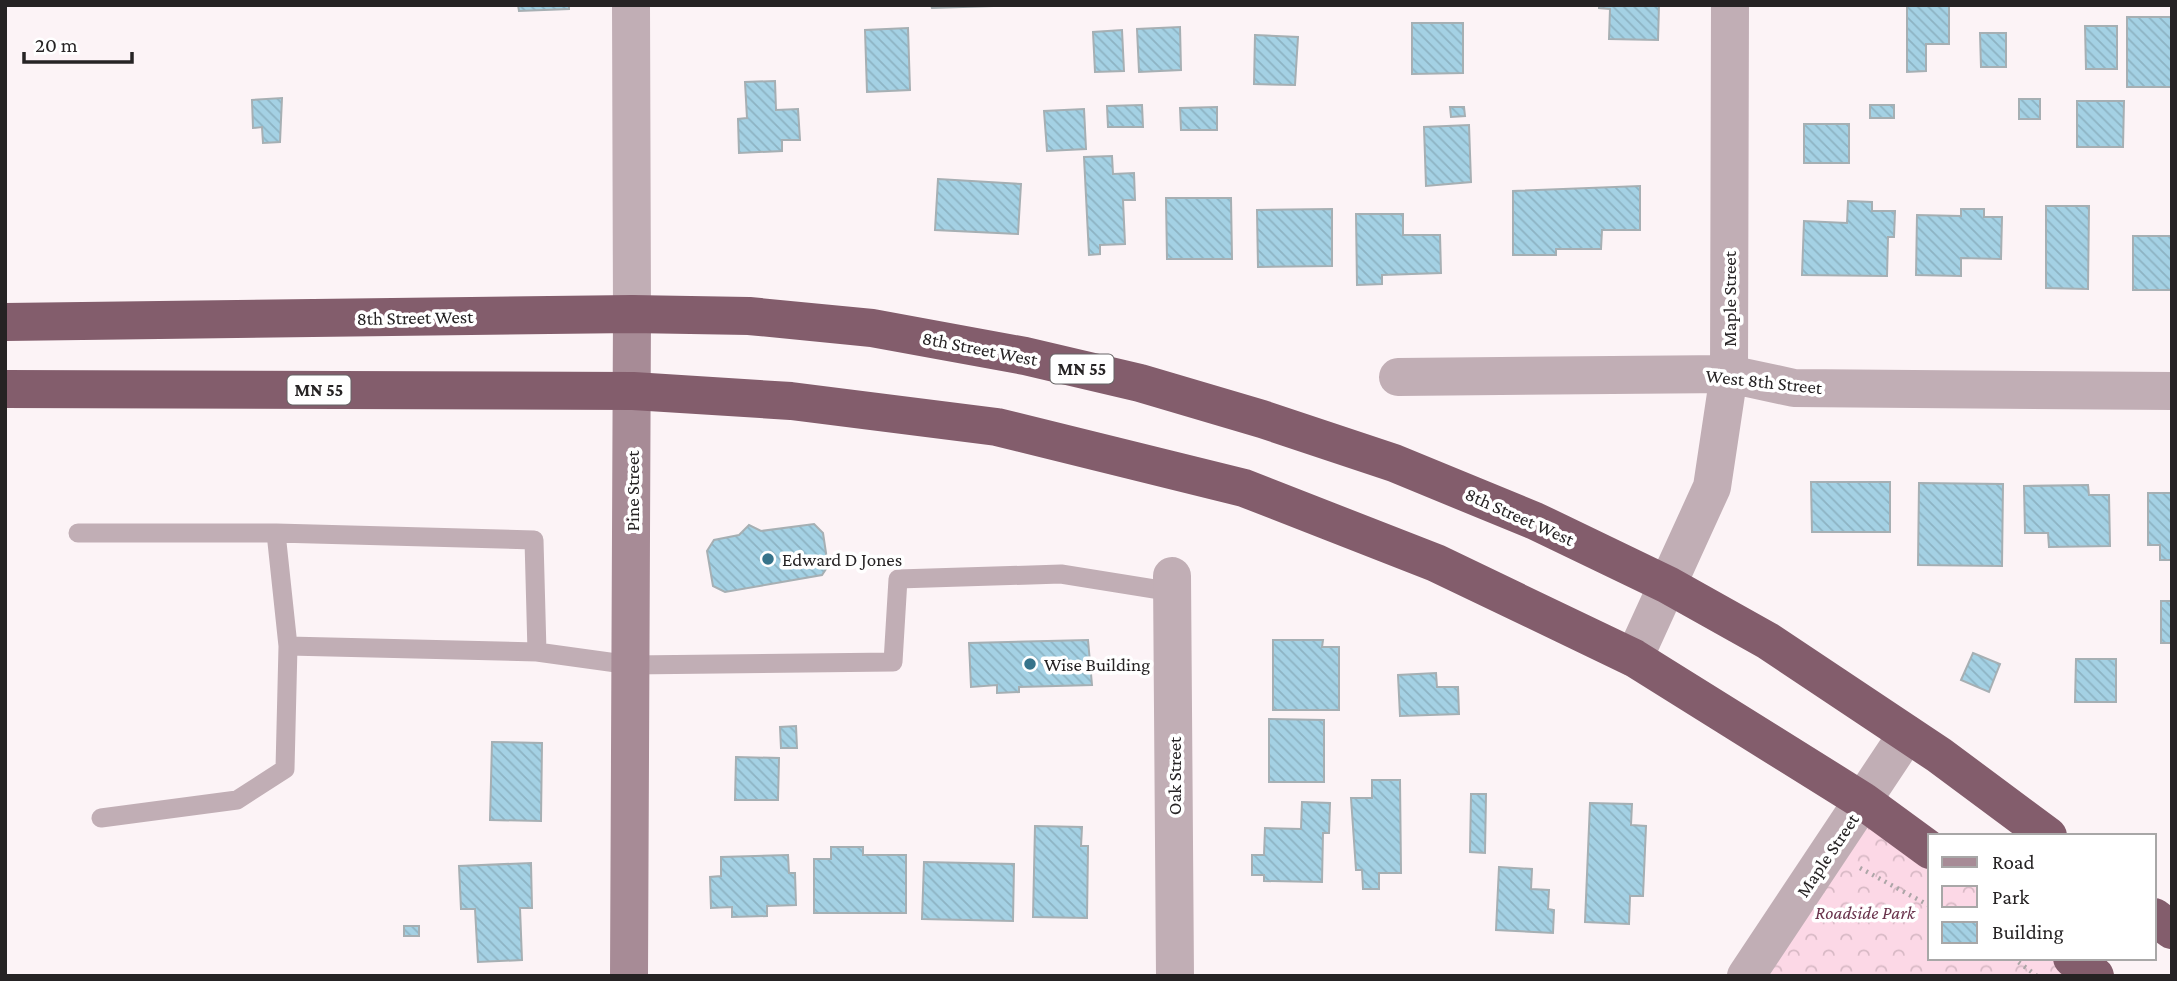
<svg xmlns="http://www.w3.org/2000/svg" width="2177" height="981" font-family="'Crimson Pro',serif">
<defs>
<pattern id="park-crowns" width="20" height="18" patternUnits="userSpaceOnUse" patternTransform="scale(1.75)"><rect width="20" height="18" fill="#fcd8e6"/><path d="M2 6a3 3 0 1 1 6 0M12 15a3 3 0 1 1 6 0" fill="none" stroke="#d8b9c5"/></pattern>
<pattern id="building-back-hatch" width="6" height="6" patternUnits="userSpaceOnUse" patternTransform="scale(1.75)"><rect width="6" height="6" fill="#a4d1e4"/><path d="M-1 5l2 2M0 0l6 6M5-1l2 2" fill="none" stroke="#8db3c3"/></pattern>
</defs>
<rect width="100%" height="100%" fill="#fcf3f6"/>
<path fill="url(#park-crowns)" d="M1863,801L1930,850V958H2072L2095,976H1746Z"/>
<path fill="url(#building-back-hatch)" stroke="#a6afb3" stroke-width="2" d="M518,5H569V9L519,11Z
M931,5H993V6L932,8Z
M1599,5H1659L1658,40L1609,39L1610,9L1599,8Z
M1907,5H1949V44H1926V71L1907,72Z
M2127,17H2172V87H2127Z
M1412,23H1463V73L1412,74Z
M2085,26H2117V69H2086Z
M1180,27L1181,70L1139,72L1137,29Z
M908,28L910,90L867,92L865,30Z
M1122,30L1124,71L1095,72L1093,32Z
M1980,33H2006V67H1981Z
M1255,35L1298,37L1295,85L1254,84Z
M775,81L776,110L798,109L800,140H782V151L739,153L738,119L747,118L745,82Z
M282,98L280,142L263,143L262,127L253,128L252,100Z
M2019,99H2040V119H2019Z
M2077,101H2124L2123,147H2077Z
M1142,105L1143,127H1108L1107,106Z
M1870,105H1894V118H1870Z
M1217,107V130H1181L1180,108Z
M1450,107H1464L1465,116L1451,117Z
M1084,109L1086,149L1047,151L1044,111Z
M1804,124H1849V163H1804Z
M1469,125L1471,182L1426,186L1424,127Z
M1112,156L1113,174L1134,173L1135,200H1123L1125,244L1100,245V254L1089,255L1084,157Z
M938,179L1021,184L1018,234L935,230Z
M1640,186V230H1602L1601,249H1556V255H1513V191Z
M1166,198H1231L1232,259H1167Z
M1848,201L1872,202V211H1895L1894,237H1888L1887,276L1802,275L1804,221L1847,223Z
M2046,206H2089L2088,289L2046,288Z
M1332,209V266L1258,267L1257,210Z
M1961,209H1984V217H2002L2001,259L1961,258V276L1916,275L1917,215L1961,216Z
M1356,214H1403V235H1440L1441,273L1382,275V284L1357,285Z
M2133,236H2172V290H2133Z
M1811,482H1890V532H1812Z
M1919,483L2003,484L2002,566L1918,565Z
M2088,485L2089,495H2109L2110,546L2049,547L2048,533H2025L2024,486Z
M2148,493H2172V560H2160V545H2148Z
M814,524L823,533L828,566L822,575L725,592L713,586L707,551L714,540L739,535L749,525L761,531Z
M2161,601H2172V643H2161Z
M1088,640L1092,685L1019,687V692L997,693V685L971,687L969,643Z
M1273,640H1323L1322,647H1339V710H1273Z
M1973,653L2000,664L1989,692L1961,680Z
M2076,659H2116V702H2075Z
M1436,673L1437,687H1458L1459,714L1400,716L1398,675Z
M1269,719L1324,720V782H1269Z
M796,726L797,748H781L780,727Z
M492,742L542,743L541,821L490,820Z
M736,757L779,758L778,800H735Z
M1372,780H1400L1401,873H1379V889H1363L1362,870H1356L1351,798H1372Z
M1471,794H1486L1485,853L1470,852Z
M1302,802L1330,803L1329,833H1323L1322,882L1264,881V875H1252V855H1264L1265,828L1301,829Z
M1590,803L1632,804L1631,825L1646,826L1643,896H1630L1629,924L1585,922Z
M1035,826L1082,827L1081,846H1088L1087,918L1033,917Z
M831,847H863V855H906V913H814V859H831Z
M788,855L789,873H795L796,905L767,906V916L732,917V907L711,908L710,877L721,876V857Z
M924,862L1014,864L1013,921L922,919Z
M531,863L532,908H520L522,960L478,962L475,909H461L459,866Z
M1499,867L1532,869L1531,889L1549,890L1548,909L1554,910L1553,933L1496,930Z
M404,926H419V936H404Z"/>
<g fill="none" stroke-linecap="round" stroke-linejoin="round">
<path stroke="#aca5a7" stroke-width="4.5" stroke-dasharray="2 5" stroke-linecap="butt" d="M1860,868L1930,906
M2013,958L2037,976"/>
<path stroke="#c1aeb5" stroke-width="19" d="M78,533H276L288,646L537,652L631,665L893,662L898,579L1061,574L1173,592
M276,533L534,540L537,652
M101,818L237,800L285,769L288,646"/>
<path stroke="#c1aeb5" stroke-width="38" d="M631,5L632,314
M1398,377L1729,374L1794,388L2172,391
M1172,576L1175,976
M1634,658L1712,487L1729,374L1730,5
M1746,976L1907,734"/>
<path stroke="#a78b96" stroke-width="38" d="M629,976L632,314"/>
<path stroke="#835d6c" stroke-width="38" d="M5,322L632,314L749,316L872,328L1025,356L1140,383L1262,419L1394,463L1535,521L1668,585L1768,641L1939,755L2048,836
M5,389L633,391L791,401L997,427L1244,488L1436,563L1634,658L1863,801L1930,850
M2154,917L2172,930
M2072,958L2095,976"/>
</g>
<g fill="#36738a" stroke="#fff" stroke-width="2.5">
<circle cx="768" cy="559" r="7"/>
<circle cx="1030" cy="664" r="7"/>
</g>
<g text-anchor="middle" stroke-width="7" stroke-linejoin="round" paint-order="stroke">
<g fill="#fff" stroke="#676566" stroke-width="2">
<rect x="1050.5" y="354.5" width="63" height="29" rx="5"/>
<rect x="287.5" y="375.5" width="63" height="29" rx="5"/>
</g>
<g font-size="18" font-weight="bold" fill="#262324">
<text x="1082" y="375">MN 55</text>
<text x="319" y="396">MN 55</text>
</g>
<g font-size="19" fill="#262324" stroke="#fff">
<text transform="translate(1729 299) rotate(-90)" y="7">Maple Street</text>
<text transform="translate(415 317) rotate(-1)" y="7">8th Street West</text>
<text transform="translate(980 348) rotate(11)" y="7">8th Street West</text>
<text transform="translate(1764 381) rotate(6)" y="7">West 8th Street</text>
<text transform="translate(632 491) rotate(-90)" y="7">Pine Street</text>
<text transform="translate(1520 516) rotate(24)" y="7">8th Street West</text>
<text transform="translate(1174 776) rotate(-90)" y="7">Oak Street</text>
<text transform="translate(1827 855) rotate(-56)" y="7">Maple Street</text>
</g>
<g font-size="19" fill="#262324" stroke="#fff" text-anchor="start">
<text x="782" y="566">Edward D Jones</text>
<text x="1044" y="671">Wise Building</text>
</g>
<g font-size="19" font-style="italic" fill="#69324b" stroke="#fff">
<text x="1865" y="919">Roadside Park</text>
</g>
</g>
<rect width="2177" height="981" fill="none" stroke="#262324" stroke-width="14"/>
<rect x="1928" y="834" width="228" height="126" fill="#ffffff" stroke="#a8a7a7" stroke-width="2"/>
<rect x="1942" y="857" width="35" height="10" fill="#a78b96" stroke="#a8a7a7" stroke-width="2"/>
<text x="1992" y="869" font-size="21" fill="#262324">Road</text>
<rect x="1942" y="886" width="35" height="21" fill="url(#park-crowns)" stroke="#a8a7a7" stroke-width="2"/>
<text x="1992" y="904" font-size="21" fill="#262324">Park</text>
<rect x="1942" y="922" width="35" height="21" fill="url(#building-back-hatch)" stroke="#a8a7a7" stroke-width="2"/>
<text x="1992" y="939" font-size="21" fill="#262324">Building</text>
<path d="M24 52v10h108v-10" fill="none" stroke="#262324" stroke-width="3.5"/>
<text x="35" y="52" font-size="21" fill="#262324" stroke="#ffffff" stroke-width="5" paint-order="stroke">20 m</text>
</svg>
